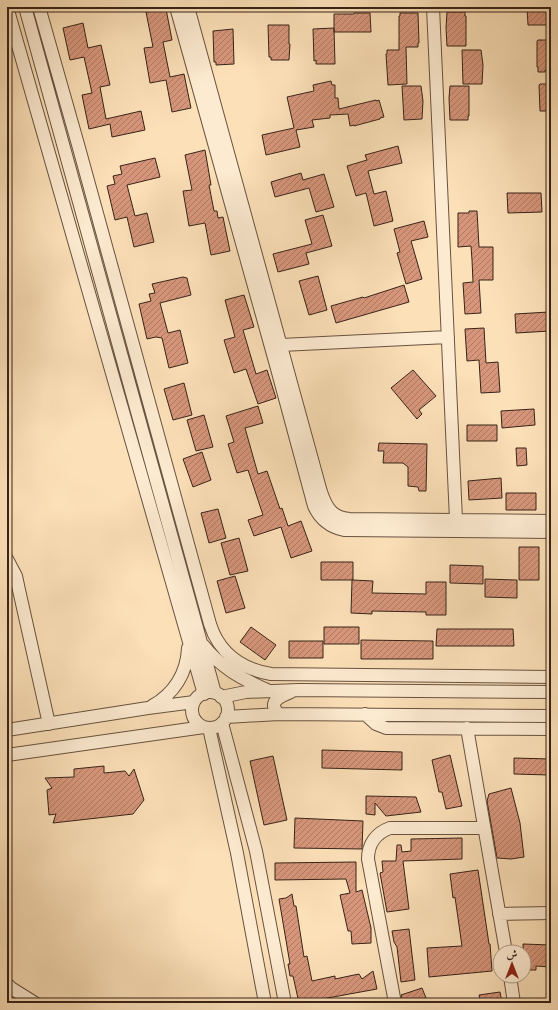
<svg xmlns="http://www.w3.org/2000/svg" width="558" height="1010" font-family="'EB Garamond',Amiri,serif">
<defs>
<pattern id="building-hatch" width="6" height="6" patternUnits="userSpaceOnUse"><rect width="6" height="6" fill="#d7967b"/><path d="M-1 1l2-2M0 6l6-6M5 7l2-2" fill="none" stroke="#af7a64"/></pattern>
</defs>
<rect width="100%" height="100%" fill="#fce0b8"/>
<filter id="stains"><feTurbulence type="fractalNoise" baseFrequency=".005" numOctaves="4"/><feColorMatrix values="0 0 0 0 .2 0 0 0 0 .09 0 0 0 0 .02 0 0 0 .5 -.17"/></filter>
<radialGradient id="worn" r=".72"><stop offset=".6" stop-color="#630" stop-opacity="0"/><stop offset="1" stop-color="#630" stop-opacity=".3"/></radialGradient>
<path fill="url(#building-hatch)" stroke="#372318" d="M527,7H551V25H528Z
M166,9L172,40L163,42L170,77L184,74L191,108L172,112L166,80L150,83L144,48L153,47L146,12Z
M447,12H465V16H466V46H447L446,28Z
M354,13H370L371,32H334V14H354Z
M400,13H418L419,43H418V47H406L407,84L388,85L386,54H387V50H399V16H400Z
M83,23L88,48L101,45L110,85L100,87L106,119L141,111L145,130L112,137L110,124L89,129L82,95L92,93L84,57L70,60L63,28Z
M268,25H289V44H290L289,60H271V57H269Z
M334,28L335,64H316V60L314,61L313,29Z
M233,29L234,64L216,65V62H214L213,31Z
M538,40H551V69L545,70V72H538V67H537V41Z
M462,50H481L483,65L482,84H463Z
M331,81L332,85H335V98H338L339,109L376,100V101L379,100L384,117L380,118V119L354,126V125L350,126L348,114L330,115V118L312,120L314,127L296,130L300,147L266,155L262,135L294,128L287,97L314,91L313,85Z
M540,84H548V89H551V108H547V111H540L539,85Z
M402,86H421L423,101L422,119L404,120Z
M450,86H469V116H468V120H450L449,98Z
M398,146L402,163L368,171L374,194L386,191L393,221L374,226L366,193L356,196L347,166L367,160L365,155Z
M205,150L211,185H209L214,211H217L218,218L223,217L230,251L211,255L205,223L189,226L183,191L192,190L185,155Z
M155,158L160,177L127,185L135,216L147,213L154,242L134,247L127,217L115,220L107,186L115,184L113,176L122,174L120,166Z
M301,173L303,180L324,174L334,207L316,212L309,188L275,197L271,182Z
M507,193H541L542,212L508,213Z
M469,211H477L479,247H493V280H479L481,313L465,314L463,283L473,282L472,260L471,246L458,247V213H469Z
M323,215L332,246L306,253L309,264L278,272L273,254L312,244L305,220Z
M424,221L428,237L411,241L422,279L406,284L397,253L400,252L394,229Z
M318,276L327,310L309,315L299,281Z
M183,277L187,278L191,295L160,303L168,333L180,330L188,363L169,368L162,338L156,337L147,339L139,304L151,301L149,294L155,293L152,284Z
M404,285L409,302L336,323L331,306L363,297L364,298Z
M244,295L254,327L243,330L256,374L267,370L276,398L258,404L246,369L234,373L224,340L235,337L225,300Z
M549,312L550,331L516,333L515,314Z
M484,328L486,363L498,362L500,392L481,393L479,360L467,361L465,329Z
M413,370L436,396L419,410L422,414L417,419L391,388Z
M184,383L192,415L173,420L164,389Z
M258,406L263,423L245,428L258,474L267,471L280,509L282,508L288,526L301,521L312,551L291,558L281,527L254,536L248,520L263,515L248,470L237,473L228,444L234,442L226,416Z
M534,409L535,425L502,428L501,411Z
M204,415L213,447L196,451L187,420Z
M467,425H497V441H467Z
M379,443L427,444L426,491H419L418,487L408,486V467L403,463H383L384,451H378Z
M516,448H526L527,465L517,466Z
M202,452L211,480L193,487L183,459Z
M501,478L502,498L469,500L468,481Z
M506,493H536V510H506Z
M218,509L226,538L209,543L201,513Z
M239,538L248,571L230,575L221,543Z
M519,547H539V580H519Z
M321,562H353V580H321Z
M450,565L483,566V584L450,583Z
M235,576L245,608L226,613L217,581Z
M485,579L517,580V598L485,597Z
M352,580L373,581L372,593L426,594V582H446V615H426V612L372,611V614L351,613Z
M251,627L276,645L265,660L240,642Z
M324,627H359V644H324Z
M437,629H513L514,646H436Z
M361,640L433,641V659H361Z
M289,641H323V658H289Z
M322,750L402,752V770L322,768Z
M450,755L462,806L446,809L442,792H439L432,760Z
M273,756L287,820L264,825L250,761Z
M514,758L551,759V772H549V775L514,774Z
M104,766V773L125,771L129,776L134,769L144,800L133,814L53,823L56,814L49,815L47,790L52,788L45,778L74,777V769Z
M511,788L520,823L524,857L511,859L497,858L487,801L489,794Z
M366,796L416,797L421,812L386,816L375,803V815L366,814Z
M295,818L363,821L362,849L294,848Z
M462,838V859L403,861L409,909L387,912L380,873L383,872L382,861H396L397,845H401L402,852L411,851V839Z
M356,862V892L362,890L371,928V943L352,944L351,931H348L340,895L350,893L346,879L275,880V863Z
M478,870L489,944H490L492,971L429,977L427,948L462,946L455,897L453,898L450,874Z
M292,894L294,906H296L304,957L307,956L312,981L335,976V979L359,974L362,979L373,971L377,989L311,1001L312,1002L306,1003H299L293,976H290L288,964H290L279,899L286,898Z
M409,929L415,980L401,982L397,947L394,942L392,931Z
M523,944L551,945V967L536,966V970H524Z
M422,988L428,1003H403L401,995Z
M500,992L502,1003H481L479,995Z"/>
<g fill="none" stroke-linecap="round" stroke-linejoin="round">
<defs>
<path id="minor" d="M7,7L204,694
M25,7L215,693
M39,7L79,148L210,624C219,653 242,669 271,674L551,677
M176,7L276,365L314,506C320,519 330,527 344,530L551,532
M188,7L321,492C326,507 332,518 350,519L551,521
M433,7L456,520
M281,345L448,337
M7,559L16,576L19,590L49,724
M203,645C220,667 242,679 267,690
M192 710a18 18 0 1 1 36 0a18 18 0 1 1-36 0Z
M221,697L246,692L298,690L551,692
M152,706C174,694 187,673 188,648
M279,714C266,702 281,696 291,692
M365,714L376,724L386,728L551,729
M226,717L279,714L551,716
M222,723L256,851L285,1003
M209,728L237,853L265,1003
M467,728L506,952
M7,730L148,708L194,702
M7,755L204,727
M499,914L551,913
M510,976L514,1003
M7,984L11,988L35,1003
M395,1003L368,859C368,844 376,833 390,828H484"/>
</defs>
<use href="#minor" stroke="#685240" stroke-width="14"/>
<use href="#minor" stroke="#fdebd1" stroke-width="12"/>
</g>
<rect width="558" height="1010" fill="none" stroke="#fce0b8" stroke-width="24"/>
<rect x="8" y="8" width="542" height="994" fill="none" stroke="#372318" stroke-width="2"/>
<rect x="12" y="12" width="534" height="986" fill="none" stroke="#372318"/>
<g transform="translate(512 964)"><circle r="19" fill="#fdebd1" stroke="#ae9b87"/>
<path d="M0-3L7 15L0 10L-7 15Z" fill="#8f2418"/>
<text y="-6" font-size="11" font-weight="bold" text-anchor="middle" fill="#372318">ش</text>
</g>
<rect width="100%" height="100%" filter="url(#stains)"/>
<rect width="100%" height="100%" fill="url(#worn)"/>
</svg>
